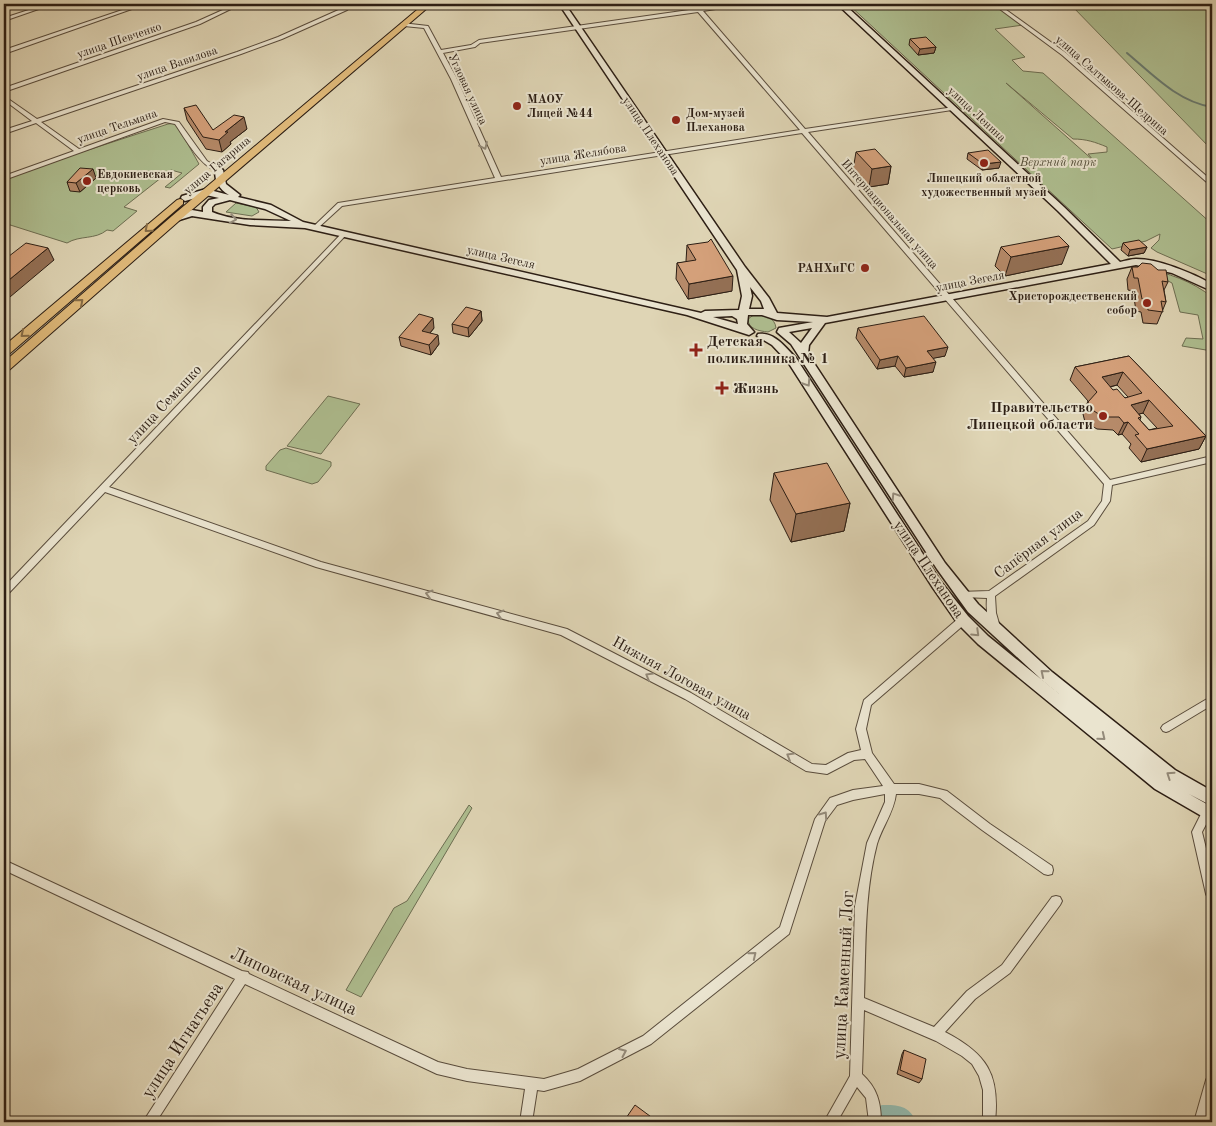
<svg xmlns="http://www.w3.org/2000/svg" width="1216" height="1126" font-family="'Old Standard TT',serif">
<rect width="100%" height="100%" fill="#dfd5b5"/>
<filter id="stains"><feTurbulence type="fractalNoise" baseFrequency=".004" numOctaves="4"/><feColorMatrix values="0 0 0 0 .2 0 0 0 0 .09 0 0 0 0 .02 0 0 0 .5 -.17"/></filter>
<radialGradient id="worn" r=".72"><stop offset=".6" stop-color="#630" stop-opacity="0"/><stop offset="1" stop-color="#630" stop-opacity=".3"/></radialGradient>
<path fill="#aebe90" stroke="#6d6e52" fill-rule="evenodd" d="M848,4H993L1023,25L995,29L1025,57L1012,60L1023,71L1043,73L1212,224V276L1157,252L1151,248L1159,240L1160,234L1146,241L1112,249ZM1006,83L1073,139C1086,139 1095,142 1107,147V152L1088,154L1094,161Z
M1070,4H1212V150Z
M176,123L199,164L170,188L165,187L182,173L171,170L124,207L137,211L113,231L107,230C95,240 80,235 67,243L4,223V180L51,162L168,124Z
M236,203L256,207L259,212L252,216L226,212Z
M1143,268C1168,273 1192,281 1212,297V351L1182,346L1186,338L1203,339L1198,315L1180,312L1172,283Z
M755,314C764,315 775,317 776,328L768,332C759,331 748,329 748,319Z
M328,396L360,404L321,454L287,446Z
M286,448L331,462V466L318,482L312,484L266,470V466L280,450Z
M469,805L472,808L361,997L346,990L394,908L407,901Z"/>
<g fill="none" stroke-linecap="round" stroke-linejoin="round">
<path stroke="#6a7b70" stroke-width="2" d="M1127,53C1152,74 1178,102 1212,107"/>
<path fill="#93b9ad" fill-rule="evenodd" d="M882,1105C898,1105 909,1105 916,1122H871L869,1118L873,1109Z"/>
<defs>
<path id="street" d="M47,4H53L4,21V18Z
M140,4H146L4,54V50Z
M236,4H241L200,24L4,92V88L196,22Z
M349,4H354L347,10L282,39L241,54L41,122L79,149L163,119L179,122L207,161L221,169V171C203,172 185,138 175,124L165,122L4,180V176L74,151L36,123L4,134V130L32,121L4,100V96L37,119L237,52L278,37L343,8Z
M692,4H696L700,8L733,4H743L741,5L703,11L805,129L954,107V109L952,110L808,132L1110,480L1212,456V462L1112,485L1110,501L1094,525L995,596L996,613L1000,627L998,630H992C987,619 986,610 987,598L962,597L959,596L958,594L959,592L989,591L1088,521L1102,501L1104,484L802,133L342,206L318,228H314L313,227L338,203L495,178L451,79L424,28L404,26L401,24L402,23L428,26L441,50L471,45L479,40L696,9ZM698,12L800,130L501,177L457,79L443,53L475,47L480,43Z
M993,4H998L1066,53L1212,181V186L1210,185L1062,55Z
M344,232L346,233V235L109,487L321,562L567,629L691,693L812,764L826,765L848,753L861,750L856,729L864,700L960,617H966L968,620L966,623L871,705L866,729L872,753L894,784H919L947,791L990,824L1052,866L1053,870L1052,874L1048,875L1044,874L982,830L940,798L919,794H896C894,812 882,827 877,844C864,894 866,947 864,998L934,1027L967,991L1002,965L1052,897L1056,896L1060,897L1062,901L1060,905L1010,973L975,999L945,1032C987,1054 1000,1074 995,1122H983V1090L979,1076L972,1064L962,1056L936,1041L864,1010L862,1074C877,1088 881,1102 881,1122H869L866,1098L857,1087L837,1122H824L850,1076L855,906L867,843L885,802V794L853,800L837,805L825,821L789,934L651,1044L580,1081L544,1091L537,1090L532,1122H520L525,1089L467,1081L437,1074L245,984L156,1122H143L235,979L4,870V860L242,971L248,972L249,974L438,1062L467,1069L544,1079L578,1069L643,1036L780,927L815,819L830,798L853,790L883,786L865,759L854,760L827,774L806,771L685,699L561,635L316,567L105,492L7,595L4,596V587L342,233Z
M1212,696V705L1169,731L1166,732L1163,731L1161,728L1163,725Z
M1207,808L1211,810L1212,813L1202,832L1212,873V899L1208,898L1206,894L1192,832L1203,810Z
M1212,1074V1101L1206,1122H1194L1206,1080L1208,1076Z"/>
<path id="secondary" d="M559,4H565L745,267L769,298L777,313L827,317L1111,264L1058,211L837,4H844L1064,207L1120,262C1125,261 1131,259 1136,259C1159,259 1192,273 1212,284V291L1172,273L1136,265L825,323L809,345L808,354L945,563L978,604L1052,672L1175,770L1212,791V806L1189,794L1212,807V822L1155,789L978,644L958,624L933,588L788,362L772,345L757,336L758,334C774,331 786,348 796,358L941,582L968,616L988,636L1085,715L1042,680L968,612L937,569L791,344L777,332L779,328L813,322L777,320L762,315H748L747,324L754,332L749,335L687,315L305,228L250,225L192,216L176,221L171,218L192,210L203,212V207L209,200L219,198L206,195L185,201L181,198L182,196L206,189L229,195C219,189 215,182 215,170L219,167L223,170L226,184L240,195L238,197L271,205L303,222L701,313L705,311L739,310L742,296L737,270ZM230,200L265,209L291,221C265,220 236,222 212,212V207L215,204ZM750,287L761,301L764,309H749L752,296ZM732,316L737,319L738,324L713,317ZM812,328L801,343L789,332Z"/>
<path id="primary" d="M424,4H432L180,220L8,371L4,372V362L172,216Z
M180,199L183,200V204L8,355L4,356V346L177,200Z"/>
</defs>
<use href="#street" stroke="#594c3c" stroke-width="2"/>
<use href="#secondary" stroke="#2c1e14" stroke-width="3"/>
<use href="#primary" stroke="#2c1e14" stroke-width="2"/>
<use href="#street" fill="#eae4cf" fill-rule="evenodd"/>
<use href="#secondary" fill="#eae4cf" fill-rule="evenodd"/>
<use href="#primary" fill="#e0ba7a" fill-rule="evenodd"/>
</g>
<path fill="#b68a69" stroke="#2c1e14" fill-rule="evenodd" d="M910,39L936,47L934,53L918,55L909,45Z
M184,108L213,130L247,129L230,142L231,144L222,152L206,149L187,120Z
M856,152L891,166L888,184L869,187L853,170Z
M968,153L999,168L982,170L967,159Z
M96,178L80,192L70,191L67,182Z
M1123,243L1147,247L1144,253L1128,256L1121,250Z
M687,245L732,291L688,299L676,279L677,263L687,262L686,261Z
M1001,247L1062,264L1005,276L995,266Z
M1132,267L1168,282L1164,290L1166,302L1157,324L1143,323L1141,312L1136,311L1133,291L1128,290L1127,279Z
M481,311L482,321L469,337L453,333L452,324Z
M434,328L430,333L439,344L431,355L401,346L399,337Z
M858,328L945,356L933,358V372L904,377L895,366L877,369L856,338Z
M1129,356L1206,436L1199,449L1141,462L1129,448L1131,444L1122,434L1118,435L1113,430L1097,429L1085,422L1083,414L1088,401L1070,380L1075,367ZM1117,385L1128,397L1125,398L1113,390L1110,387ZM1143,413L1157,428L1149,430L1140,420L1141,417L1139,414Z
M774,473L850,503L844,531L791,542L770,500Z
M904,1050L922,1079L919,1083L897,1074L902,1054Z"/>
<path fill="#947055" stroke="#2c1e14" d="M936,47L934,53L918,55L920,49Z
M244,117L247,129L230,142L231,144L222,152L219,140L225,132Z
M1001,162L999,168L982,170L983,164Z
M891,166L888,184L869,187L872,169Z
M93,169L96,178L80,192L76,183Z
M1069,246L1062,264L1005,276L1011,257Z
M1147,247L1144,253L1128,256L1130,250Z
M48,248L54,260L4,302V284Z
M733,276L732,291L688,299L689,284Z
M481,311L482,321L469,337L468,328Z
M433,318L434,328L424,340L422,331Z
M438,335L439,344L431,355L429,345Z
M948,347L945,356L925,360L927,351Z
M898,356L895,366L877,369L880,360Z
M936,362L933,372L904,377L906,368Z
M1123,372L1117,385L1097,390L1102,377Z
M1149,400L1143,413L1125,418L1131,405Z
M1128,422L1122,434L1118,435L1124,423Z
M1206,436L1199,449L1141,462L1147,449Z
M850,503L844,531L791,542L796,514Z"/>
<path fill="#d4a07a" stroke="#2c1e14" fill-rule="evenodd" d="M926,37L936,47L920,49L910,39Z
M196,105L213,130L234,115L244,117L225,132H228L219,140L203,137L184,108Z
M875,149L891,166L872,169L856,152Z
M988,150L1001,162L983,164L968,153Z
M80,168L93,169L76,183L67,182Z
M1059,236L1069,246L1011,257L1001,247Z
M711,239L733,276L689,284L677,263L696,260L687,245L708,242Z
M1139,240L1147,247L1130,250L1123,243Z
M26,243L48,248L4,284V260Z
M1142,263L1151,264L1158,270H1166L1168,282L1162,281L1166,302L1161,301L1163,312L1148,310L1146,299H1142L1138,278H1134L1132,267H1138Z
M466,307L481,311L468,328L452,324Z
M419,314L433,318L422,331L438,335L429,345L399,337Z
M924,316L948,347L927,351L936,362L906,368L898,356L880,360L858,328Z
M1129,356L1206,436L1147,449L1135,435L1139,434L1128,422L1124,423L1119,417H1103L1091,409L1088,402L1097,392L1075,367ZM1123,372L1142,393L1125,398L1117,389L1113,390L1102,377ZM1149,400L1173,426L1149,430L1138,418L1141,417L1131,405Z
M827,463L850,503L796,514L774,473Z
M904,1050L926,1059L922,1079L900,1070Z
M635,1105L658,1122H626L624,1121Z"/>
<defs><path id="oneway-chevron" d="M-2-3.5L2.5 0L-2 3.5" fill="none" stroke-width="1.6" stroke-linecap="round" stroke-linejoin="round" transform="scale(1.25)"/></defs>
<g stroke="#948b7b">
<use href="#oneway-chevron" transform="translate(484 146) rotate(65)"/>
<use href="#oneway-chevron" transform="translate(233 219) rotate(10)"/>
<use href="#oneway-chevron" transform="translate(807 383) rotate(57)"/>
<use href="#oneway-chevron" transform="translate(895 496) rotate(-123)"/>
<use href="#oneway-chevron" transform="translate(429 594) rotate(-165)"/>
<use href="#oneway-chevron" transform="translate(500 614) rotate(-164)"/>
<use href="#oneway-chevron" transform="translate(976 633) rotate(44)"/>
<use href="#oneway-chevron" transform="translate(1044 673) rotate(-140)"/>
<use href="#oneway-chevron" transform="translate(649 676) rotate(-150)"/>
<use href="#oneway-chevron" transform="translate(1102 737) rotate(39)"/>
<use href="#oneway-chevron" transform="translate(790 756) rotate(-150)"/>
<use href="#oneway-chevron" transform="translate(1170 775) rotate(-146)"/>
<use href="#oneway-chevron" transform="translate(824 815) rotate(-55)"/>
<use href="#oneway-chevron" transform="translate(753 955) rotate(-39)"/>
<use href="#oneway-chevron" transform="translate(623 1052) rotate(-24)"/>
</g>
<g stroke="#866c47">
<use href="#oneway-chevron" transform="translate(148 229) rotate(139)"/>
<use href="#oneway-chevron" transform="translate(80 302) rotate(-41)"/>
<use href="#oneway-chevron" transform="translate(24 334) rotate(140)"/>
</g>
<g fill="#8f2418" stroke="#eae4cf" stroke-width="2">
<circle cx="517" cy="106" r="5"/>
<circle cx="676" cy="120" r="5"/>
<circle cx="984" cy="163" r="5"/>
<circle cx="87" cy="181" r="5"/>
<circle cx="865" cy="268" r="5"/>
<circle cx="1147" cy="303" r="5"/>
<path d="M693.5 342.5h5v5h5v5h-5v5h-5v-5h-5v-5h5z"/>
<path d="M719.5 380.5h5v5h5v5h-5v5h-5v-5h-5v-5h5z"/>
<circle cx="1103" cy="416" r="5"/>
</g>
<g text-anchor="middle" stroke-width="4" stroke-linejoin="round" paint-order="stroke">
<g font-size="12" fill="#2c1e14" stroke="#eae4cf">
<text transform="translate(119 40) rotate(-19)" y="4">улица Шевченко</text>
<text transform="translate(177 63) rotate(-19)" y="4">улица Вавилова</text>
<text transform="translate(1112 85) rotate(41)" y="4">улица Салтыкова-Щедрина</text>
<text transform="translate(468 89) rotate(65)" y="4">Угловая улица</text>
<text transform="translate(977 114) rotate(43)" y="4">улица Ленина</text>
<text transform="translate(117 126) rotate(-19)" y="4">улица Тельмана</text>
<text transform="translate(651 136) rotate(56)" y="4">улица Плеханова</text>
<text transform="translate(583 154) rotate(-9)" y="4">улица Желябова</text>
<text transform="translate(217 165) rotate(-40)" y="4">улица Гагарина</text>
<text transform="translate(890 214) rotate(49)" y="4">Интернациональная улица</text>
<text transform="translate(501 257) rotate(13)" y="4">улица Зегеля</text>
<text transform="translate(970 281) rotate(-11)" y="4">улица Зегеля</text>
</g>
<g font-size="12" font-weight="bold" fill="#2c1e14" stroke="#eae4cf" text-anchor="start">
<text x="527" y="103">МАОУ<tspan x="527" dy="14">Лицей №44</tspan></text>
<text x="686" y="117">Дом-музей<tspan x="686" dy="14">Плеханова</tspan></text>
<text x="97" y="178">Евдокиевская<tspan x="97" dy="14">церковь</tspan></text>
<text x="984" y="182" text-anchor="middle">Липецкий областной<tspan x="984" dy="14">художественный музей</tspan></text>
<text x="855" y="272" text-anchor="end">РАНХиГС</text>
<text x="1137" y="300" text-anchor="end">Христорождественский<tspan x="1137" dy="14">собор</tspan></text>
</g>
<g font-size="12" font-style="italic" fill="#534e39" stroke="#eae4cf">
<text x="1058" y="166">Верхний парк</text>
</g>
<g font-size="15" font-weight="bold" fill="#2c1e14" stroke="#eae4cf" text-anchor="start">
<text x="707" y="346">Детская<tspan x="707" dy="17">поликлиника № 1</tspan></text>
<text x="733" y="393">Жизнь</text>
<text x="1093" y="412" text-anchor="end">Правительство<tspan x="1093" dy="17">Липецкой области</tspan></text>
</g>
<g font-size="15" fill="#2c1e14" stroke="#eae4cf">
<text transform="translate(164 404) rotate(-47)" y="5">улица Семашко</text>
<text transform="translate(1038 543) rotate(-37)" y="5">Сапёрная улица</text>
<text transform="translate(929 569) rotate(56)" y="5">улица Плеханова</text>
<text transform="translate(682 678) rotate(29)" y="5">Нижняя Логовая улица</text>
</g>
<g font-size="18" fill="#2c1e14" stroke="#eae4cf">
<text transform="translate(843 975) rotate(-87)" y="6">улица Каменный Лог</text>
<text transform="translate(294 981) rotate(25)" y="6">Липовская улица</text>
<text transform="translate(182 1040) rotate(-57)" y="6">улица Игнатьева</text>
</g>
</g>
<rect width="1216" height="1126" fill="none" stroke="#dfd5b5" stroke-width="20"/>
<rect x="5" y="5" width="1206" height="1116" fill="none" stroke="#2c1e14" stroke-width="2.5"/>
<rect x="10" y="10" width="1196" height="1106" fill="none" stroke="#2c1e14"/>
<rect width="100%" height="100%" filter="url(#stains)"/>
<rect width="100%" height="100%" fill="url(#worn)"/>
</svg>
